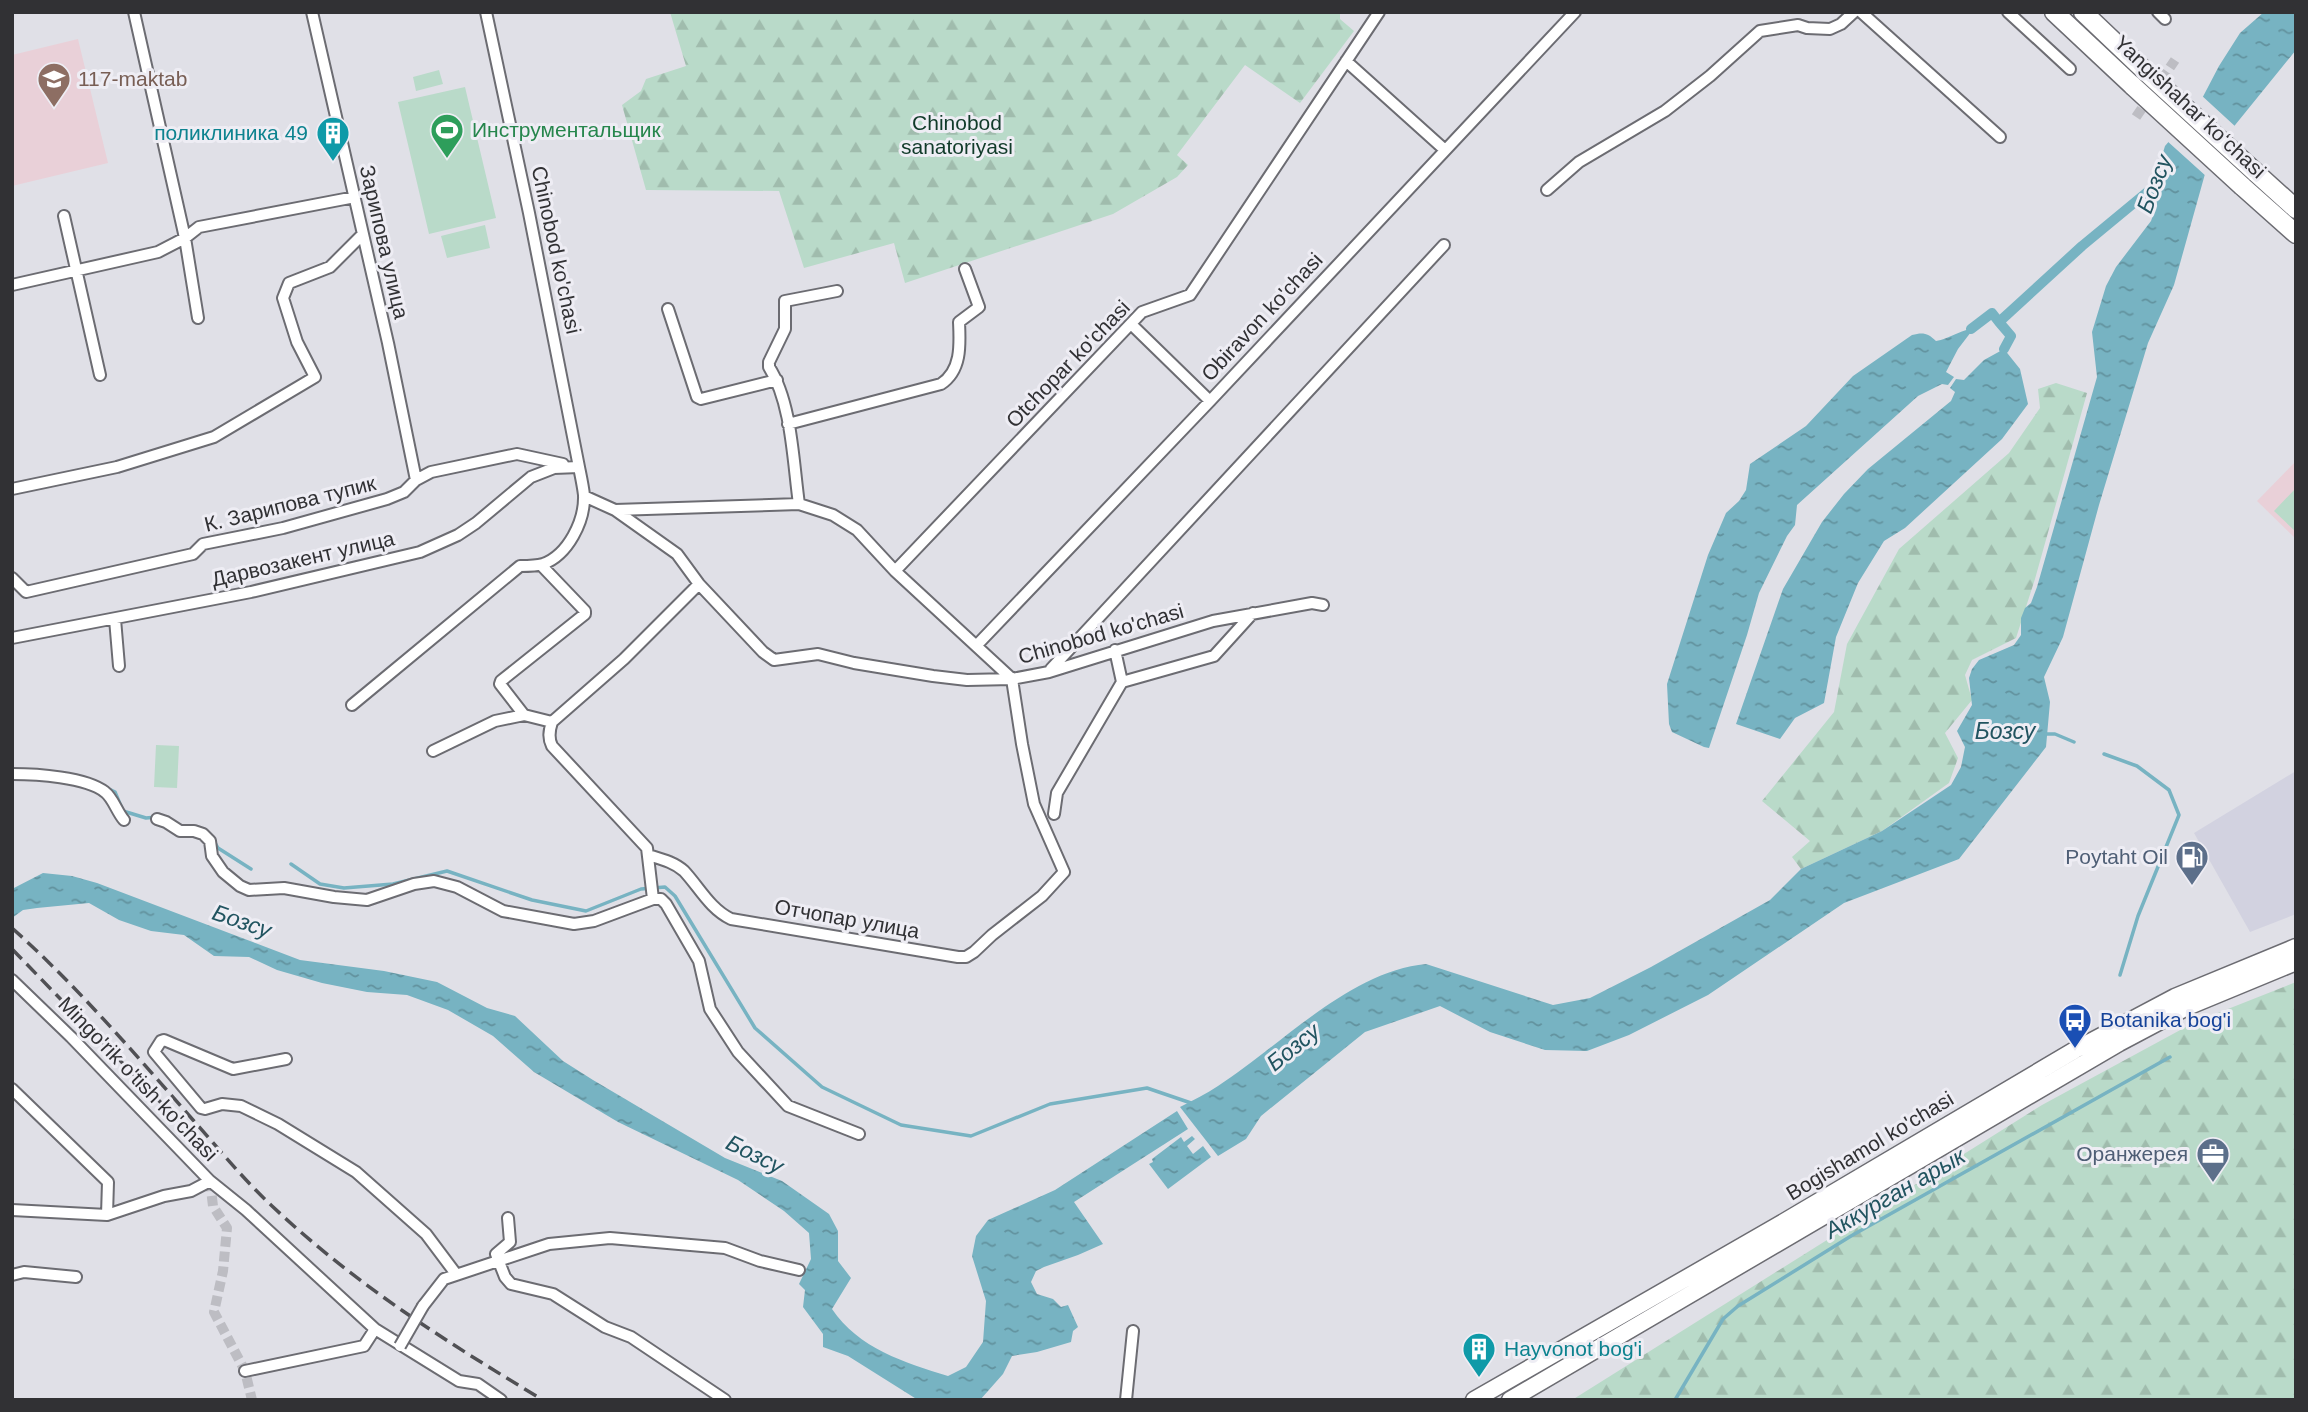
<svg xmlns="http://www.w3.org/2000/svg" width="2308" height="1412" font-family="Helvetica,sans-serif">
<defs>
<pattern id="forest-firs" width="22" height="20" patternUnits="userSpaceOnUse" patternTransform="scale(1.75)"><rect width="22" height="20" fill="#b9dac9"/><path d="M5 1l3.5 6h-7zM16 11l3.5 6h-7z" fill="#a0bcad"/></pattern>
<pattern id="water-ripples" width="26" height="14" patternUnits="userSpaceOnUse" patternTransform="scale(1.75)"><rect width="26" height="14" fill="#77b3c2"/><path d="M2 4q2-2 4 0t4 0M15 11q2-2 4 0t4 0" fill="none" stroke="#62929e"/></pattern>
</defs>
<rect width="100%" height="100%" fill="#e0e0e7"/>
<path fill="#d2d2e0" d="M2296,771V914L2250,932L2194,833Z"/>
<path fill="#e9d0d8" d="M78,39L108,163L12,186V55Z
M2296,461V539L2257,501Z"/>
<path fill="url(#forest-firs)" d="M670,12H1340V19L1354,31L1300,103L1245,65L1177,155L1188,165L1177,177L1113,214L905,283L894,243L804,268L779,191L646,190L622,105L641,91L646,79L686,66Z
M2056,383L2087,393L2035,579L2016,638L1972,660L1965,675L1972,700L1945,733L1958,758L1949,783L1882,831L1801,869L1792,857L1810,841L1762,801L1834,712L1847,644L1899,549L2009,453L2040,408L2038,389Z
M2296,982V1400H1572L2042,1105L2195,1022Z"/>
<path fill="#b9dac9" d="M439,70L443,84L416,91L413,77Z
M465,87L496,218L429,234L398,102Z
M485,225L490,248L447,258L441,236Z
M2296,488V532L2274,511Z
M156,745L179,746L177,788L154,787Z"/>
<path fill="url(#water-ripples)" d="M2264,12H2296V50L2210,156L2174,285L2148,343L2099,505L2063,637L2044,677L2050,702L2046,747L1959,859L1844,903L1708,995L1629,1035L1587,1051L1545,1050L1490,1032L1440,1006L1365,1032L1261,1116L1246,1139L1218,1156L1180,1107C1193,1100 1206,1094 1218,1086C1280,1046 1350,971 1426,964L1553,1005L1590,998L1651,967L1770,900L1801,869L1882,831L1951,785L1961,767L1965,747L1957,731L1972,705L1969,678L1972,669L1979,660L2014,645L2021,635V618L2025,608L2031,603L2037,587L2097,377L2092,332L2106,286L2116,267L2151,221L2157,204L2154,196L2143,192L2156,175L2165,146L2196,110L2219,66L2240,33Z
M1971,329V332L1958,349L1946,372L1954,377L1948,385L1942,384L1918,396L1797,505L1795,525L1787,536L1759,593L1747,635L1709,748L1704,747L1672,732L1669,724L1667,684L1708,555L1726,513L1739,501L1746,490L1750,464L1806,426L1853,376L1912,335C1923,332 1928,333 1936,341C1949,339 1958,331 1971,329Z
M2004,349L2020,369L2028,404L2002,439L1905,528L1884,541L1858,583L1836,637L1824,703L1795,718L1780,739L1736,724L1783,589L1822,522L1844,494L1868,469L1951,401L1955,392L1950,388L1956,379L1964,380L1984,360Z
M43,873L72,876L97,883L300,960L384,971L437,982L487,1008L515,1016L563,1061L593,1080L725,1158L782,1181L829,1214L838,1231V1261L851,1278L832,1309C858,1348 905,1363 948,1376L966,1367L983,1342L986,1301L972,1256L976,1236L988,1220L1055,1190L1177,1111L1188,1129L1074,1202L1103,1244L1078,1255L1044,1267L1036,1271L1031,1282L1037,1294L1053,1299L1061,1307L1068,1305L1078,1327L1073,1331L1071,1342L1037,1352L1012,1356L1003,1374L980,1400H918L848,1356L823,1347V1334L803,1307L805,1290L799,1284L811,1259L809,1233L784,1211L738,1180L618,1122L534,1072L493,1036L448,1010L407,995L367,992L322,983L277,970L249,957L214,956L184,935L151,931L119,920L89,903L37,908L23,910L12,918V889Z
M1192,1136L1195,1139L1187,1146L1193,1154L1203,1146L1211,1157L1168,1189L1149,1164L1153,1162L1152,1159L1181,1137L1184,1142Z"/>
<path fill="#e0e0e7" d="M2200,94L2237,128L2213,157L2207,177L2166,140L2193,108Z"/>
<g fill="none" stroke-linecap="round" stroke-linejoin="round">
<path stroke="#77b3c2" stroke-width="3.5" d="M2046,734H2055L2074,742
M2104,754L2137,766L2169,790L2179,815L2138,916L2120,975
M107,788L115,792L123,811L146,818L157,817
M214,841L218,848L251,869
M291,864L320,884L344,888L393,884L447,871L532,900L586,911L641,889L665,887L675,896L755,1028L822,1087L901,1125L971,1136L1050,1104L1147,1088L1191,1103
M1675,1400L1723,1319L1738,1306L1851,1236L2170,1057"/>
<path stroke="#77b3c2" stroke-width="10" d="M1999,322L2011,336L2004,349
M1971,329L1992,313L1999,322L2082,246L2157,184"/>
<path stroke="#bdbdc3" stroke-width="10" stroke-dasharray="10 5" stroke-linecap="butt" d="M2136,117L2175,60
M210,1181L213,1206L227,1228L223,1271L214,1312L245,1371L252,1400"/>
<defs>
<path id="street" d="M134,12L185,238L198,318
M312,12L388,343L416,480
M1861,12L2000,137
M2008,12L2070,69
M2158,12L2165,19
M1346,61L1445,150
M1547,190L1579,162L1665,111L1710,76L1760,31L1798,25L1807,28L1830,29L1841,24L1854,12
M64,216L100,375
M12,285L158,252L185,238L199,227L355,197
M668,309L697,397L701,399L777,380
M1131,324L1210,401
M788,424L941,384C962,370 960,344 959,322L979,307L965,269
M12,489L117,467L214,437L315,377L297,342L283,298L289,283L330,267L362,235
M584,496L615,510L799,504L833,515L857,530L895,571L1012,679L1022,744L1034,804L1064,872L1042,896L992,935L974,952L966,957H958L731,919C710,909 699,887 684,871C674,862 661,859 648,855
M799,504C793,462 792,403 769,367V362L785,329V301L837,291
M615,510L677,554L699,584L763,652L774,660L818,654L854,663L933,676L967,680L1012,679L1049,672L1213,621L1312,603L1323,605
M541,565L585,611V614L501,681L500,684L524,715L552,722
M895,571L1142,312L1190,295L1379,12
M12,578L26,592L193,554L203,544L283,528L387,499L404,492L416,480L431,472L517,454L563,464
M115,619L119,666
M12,638L251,592L420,552L458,535L476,523L531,477L554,468L579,467
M976,646L1210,401L1575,12
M1051,669L1444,245
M1122,682L1214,656L1253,613
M352,705L520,566C527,566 536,566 543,564C568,555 585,521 584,495C583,486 581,477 579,467L529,213L486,12
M433,751L495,721L524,715
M12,774C36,774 86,777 105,792C113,798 117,812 124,820
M1054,814L1057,793L1122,682L1115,650
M157,819L166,822L180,831H194L203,834L210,841L212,856L223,872L240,886L249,890L284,888L334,897L367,900L414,884L434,881L457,887L503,911L574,924L594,921L653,899H661L666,904L699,961L710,1009L738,1052L788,1106L859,1134
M653,899L647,848L552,746C548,738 549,731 552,722L624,659L699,584
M286,1059L233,1069L164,1040L161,1041L154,1052L201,1108L205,1109L222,1104L241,1106L278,1124L356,1172L426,1234L456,1274
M12,1089L108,1182L107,1215
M210,1181L246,1210L375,1329L459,1381L478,1384L501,1400
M12,1210L107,1215L164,1196L191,1191L210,1181L71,1037L12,980
M508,1218L510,1242L496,1254L505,1277L511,1284L553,1294L605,1327L631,1337L725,1400
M12,1275L24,1272L76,1277
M423,1306L444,1279L549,1244L610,1238L725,1248L760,1261L799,1270
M245,1371L364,1346L375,1329
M1126,1400L1133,1331"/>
<path id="secondary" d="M1474,1400L1777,1226L2075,1050L2175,997L2296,947
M1510,1400L2119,1043L2187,1007L2296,962"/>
<path id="primary" d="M2054,12L2133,86
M2083,12L2146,72
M2255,172L2296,209
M2242,186L2296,234"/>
</defs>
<use href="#street" stroke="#6c6c72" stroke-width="14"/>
<use href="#secondary" stroke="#6c6c72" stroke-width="19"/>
<use href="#primary" stroke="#6c6c72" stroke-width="21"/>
<use href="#street" stroke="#fff" stroke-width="10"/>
<use href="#secondary" stroke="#fff" stroke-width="16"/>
<use href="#primary" stroke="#fff" stroke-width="18"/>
<path stroke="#505054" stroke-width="3.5" stroke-dasharray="14 7" stroke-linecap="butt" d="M12,928C78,987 135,1054 193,1120C219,1149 244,1180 272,1206C356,1285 445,1341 543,1400
M12,949L202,1145"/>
<defs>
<path id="street-bridge" d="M400,1346L423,1306"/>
<path id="primary-bridge" d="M2146,72L2255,172
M2133,86L2242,186"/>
</defs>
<use href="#street-bridge" stroke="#6c6c72" stroke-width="14" stroke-linecap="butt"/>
<use href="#primary-bridge" stroke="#6c6c72" stroke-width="21" stroke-linecap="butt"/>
<use href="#street-bridge" stroke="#fff" stroke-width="10"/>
<use href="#primary-bridge" stroke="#fff" stroke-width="18"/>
</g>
<defs>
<symbol id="school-pin" viewBox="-11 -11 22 30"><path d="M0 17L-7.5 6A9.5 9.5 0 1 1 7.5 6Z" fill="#8d6e63" stroke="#eeedf4"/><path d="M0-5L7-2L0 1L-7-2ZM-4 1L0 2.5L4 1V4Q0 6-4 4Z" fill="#fff"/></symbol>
<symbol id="stadium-pin" viewBox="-11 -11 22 30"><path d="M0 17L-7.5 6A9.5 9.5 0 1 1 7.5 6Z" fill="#2e9e5b" stroke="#eeedf4"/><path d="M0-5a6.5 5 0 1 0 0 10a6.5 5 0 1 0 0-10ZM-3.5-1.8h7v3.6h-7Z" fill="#fff"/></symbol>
<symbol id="building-pin" viewBox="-11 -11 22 30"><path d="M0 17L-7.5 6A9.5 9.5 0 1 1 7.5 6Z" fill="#0f9aa8" stroke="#eeedf4"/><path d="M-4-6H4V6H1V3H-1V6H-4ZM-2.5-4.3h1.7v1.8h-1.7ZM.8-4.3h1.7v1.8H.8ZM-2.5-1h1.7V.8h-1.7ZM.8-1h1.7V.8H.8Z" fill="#fff"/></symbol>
<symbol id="fuel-pin" viewBox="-11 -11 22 30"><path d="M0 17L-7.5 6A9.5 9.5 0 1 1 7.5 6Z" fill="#5c6f8a" stroke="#eeedf4"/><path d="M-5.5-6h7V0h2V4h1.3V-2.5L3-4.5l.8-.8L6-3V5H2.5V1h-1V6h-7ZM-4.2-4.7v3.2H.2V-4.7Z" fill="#fff"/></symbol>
<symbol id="bus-pin" viewBox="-11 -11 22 30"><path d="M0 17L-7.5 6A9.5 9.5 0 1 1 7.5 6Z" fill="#1a4fb4" stroke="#eeedf4"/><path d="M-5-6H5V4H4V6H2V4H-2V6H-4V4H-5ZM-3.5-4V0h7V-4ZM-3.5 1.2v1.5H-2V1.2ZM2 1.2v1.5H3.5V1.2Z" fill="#fff"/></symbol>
<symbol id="office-pin" viewBox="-11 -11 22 30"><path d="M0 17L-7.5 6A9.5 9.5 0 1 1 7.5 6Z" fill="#5c6f8a" stroke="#eeedf4"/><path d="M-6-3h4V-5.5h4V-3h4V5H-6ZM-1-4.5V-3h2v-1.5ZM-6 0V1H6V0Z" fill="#fff"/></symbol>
</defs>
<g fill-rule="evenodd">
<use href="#school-pin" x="35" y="60" width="38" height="52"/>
<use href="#stadium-pin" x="428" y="111" width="38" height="52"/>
<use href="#building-pin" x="314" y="114" width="38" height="52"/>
<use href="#fuel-pin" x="2173" y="838" width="38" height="52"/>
<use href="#bus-pin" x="2056" y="1001" width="38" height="52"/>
<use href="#office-pin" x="2194" y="1135" width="38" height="52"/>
<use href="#building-pin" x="1460" y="1330" width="38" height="52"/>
</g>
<g text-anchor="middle" stroke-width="6" stroke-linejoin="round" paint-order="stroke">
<g font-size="21" fill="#785e54" stroke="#eeedf4" text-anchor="start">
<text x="78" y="86">117-maktab</text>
</g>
<g font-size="21" fill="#313134" stroke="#eeedf4">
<text transform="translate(2190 107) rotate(43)" y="7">Yangishahar ko‘chasi</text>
<text transform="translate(384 242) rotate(77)" y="7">Зарипова улица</text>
<text transform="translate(556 250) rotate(78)" y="7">Chinobod ko'chasi</text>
<text transform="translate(1262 317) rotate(-47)" y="7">Obiravon ko'chasi</text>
<text transform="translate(1068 364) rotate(-46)" y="7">Otchopar ko'chasi</text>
<text transform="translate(290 504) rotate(-14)" y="7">К. Зарипова тупик</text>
<text transform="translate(303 559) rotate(-13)" y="7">Дарвозакент улица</text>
<text transform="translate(1101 634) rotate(-16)" y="7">Chinobod ko'chasi</text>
<text transform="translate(847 919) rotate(10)" y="7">Отчопар улица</text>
<text transform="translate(138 1079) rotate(46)" y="7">Mingo'rik o'tish ko'chasi</text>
<text transform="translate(1870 1146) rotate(-31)" y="7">Bogishamol ko'chasi</text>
</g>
<g font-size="21" fill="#113b2a" stroke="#eeedf4">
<text x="957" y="130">Chinobod<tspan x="957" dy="24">sanatoriyasi</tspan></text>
</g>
<g font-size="21" fill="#27864d" stroke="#eeedf4" text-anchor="start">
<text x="472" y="137">Инструментальщик</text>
</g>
<g font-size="21" fill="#0d838f" stroke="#eeedf4" text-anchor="end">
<text x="308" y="140">поликлиника 49</text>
<text x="1504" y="1356" text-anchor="start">Hayvonot bog'i</text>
</g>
<g font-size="21" fill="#4e5e75" stroke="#eeedf4" text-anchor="end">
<text x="2168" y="864">Poytaht Oil</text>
<text x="2188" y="1161">Оранжерея</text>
</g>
<g font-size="21" fill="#164399" stroke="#eeedf4" text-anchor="start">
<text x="2100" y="1027">Botanika bog'i</text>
</g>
<g font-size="23" font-style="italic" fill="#215460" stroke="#eeedf4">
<text transform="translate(2154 184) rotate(-69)" y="8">Бозсу</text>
<text x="2005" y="739">Бозсу</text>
<text transform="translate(242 921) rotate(19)" y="8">Бозсу</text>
<text transform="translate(1293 1047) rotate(-39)" y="8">Бозсу</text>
<text transform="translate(755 1154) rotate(26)" y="8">Бозсу</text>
<text transform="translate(1895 1193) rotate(-30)" y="8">Аккурган арык</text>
</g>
</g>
<rect width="2308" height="1412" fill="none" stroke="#313134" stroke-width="28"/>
</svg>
